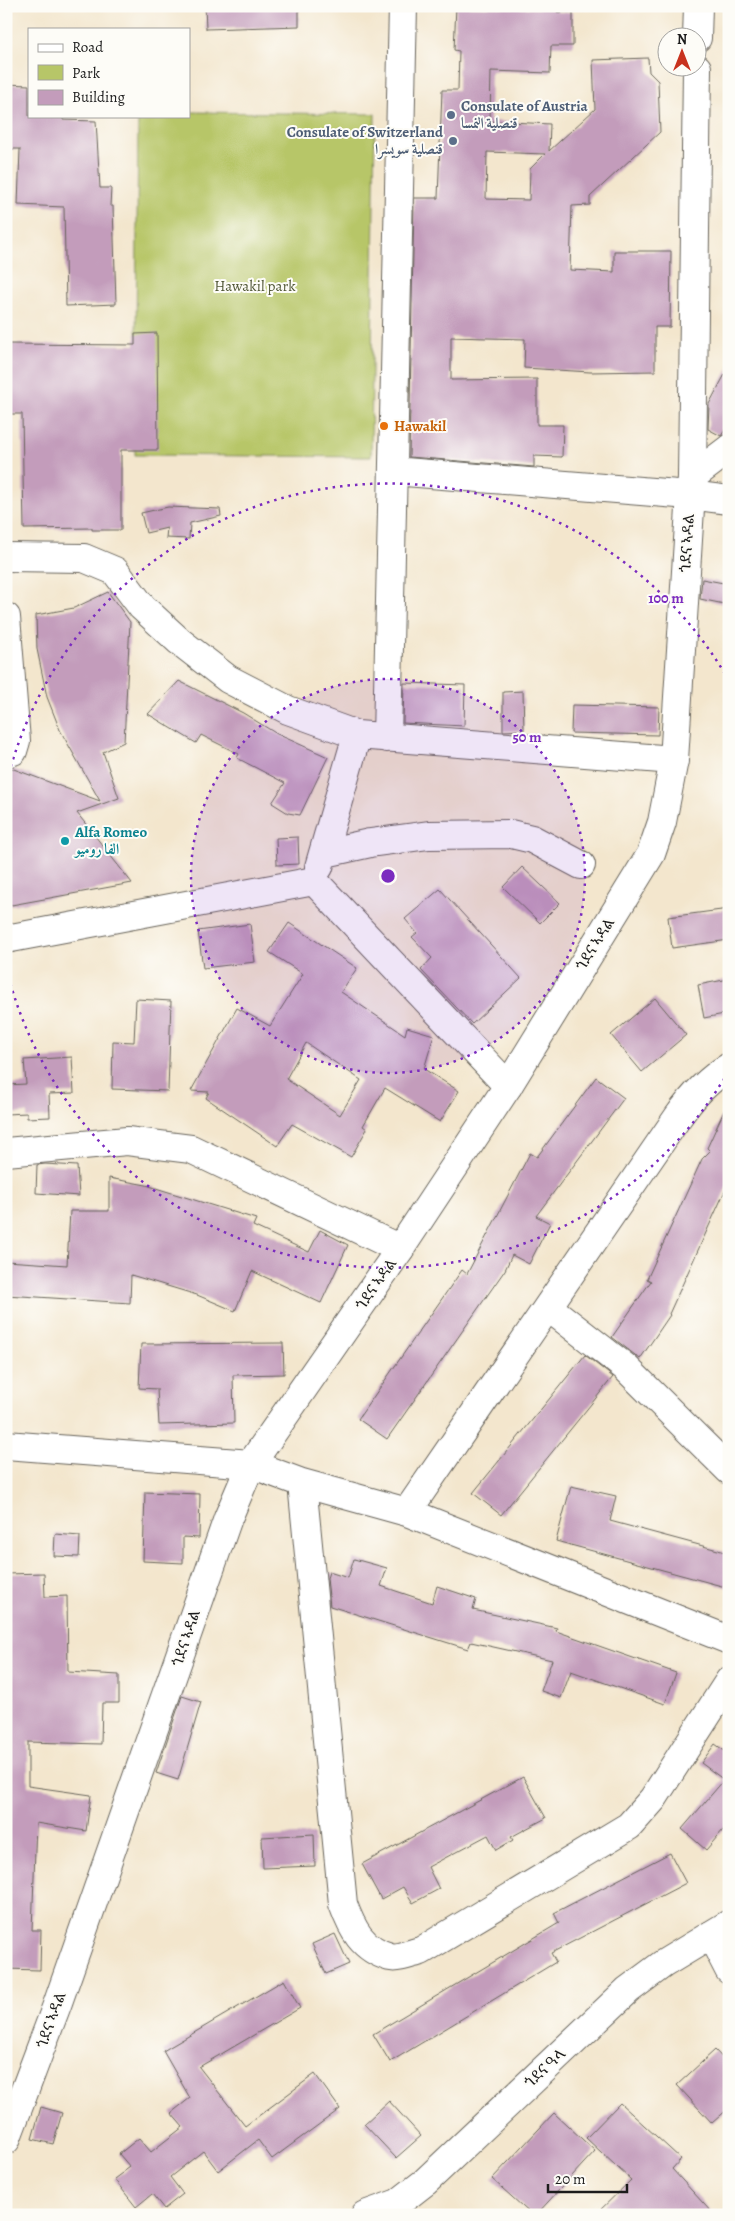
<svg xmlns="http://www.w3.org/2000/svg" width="735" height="2221" font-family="Alegreya,Amiri,'Noto Serif Ethiopic',serif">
<rect width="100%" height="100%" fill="#fdfcf7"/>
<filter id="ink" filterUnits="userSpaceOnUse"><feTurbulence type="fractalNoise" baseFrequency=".02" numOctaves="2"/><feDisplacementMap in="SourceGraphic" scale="10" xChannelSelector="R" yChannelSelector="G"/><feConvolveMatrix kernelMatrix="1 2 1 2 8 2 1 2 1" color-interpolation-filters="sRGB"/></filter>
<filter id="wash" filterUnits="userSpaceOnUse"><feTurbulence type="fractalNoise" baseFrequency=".0096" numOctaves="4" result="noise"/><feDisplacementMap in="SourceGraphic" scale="20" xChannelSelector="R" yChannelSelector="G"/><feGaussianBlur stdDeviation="1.12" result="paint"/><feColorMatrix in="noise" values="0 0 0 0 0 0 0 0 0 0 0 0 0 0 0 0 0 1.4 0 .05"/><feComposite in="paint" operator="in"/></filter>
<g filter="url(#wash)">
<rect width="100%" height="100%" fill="#f3e6cd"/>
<path fill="#b7c668" stroke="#6a7142" d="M189,112L375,114L371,457L135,455L138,116H189Z"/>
<g id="blocks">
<path fill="#c39cbb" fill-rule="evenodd" d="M205,6H299V26L206,29Z
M456,6L557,9V12H573V46H551L550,73L491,71L490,121L550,124L549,151L595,109L593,60L648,58L649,72L658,81L660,132L590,197V205L572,206L570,270L614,272V251H671L670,327H655V371L590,372L524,368L525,339L451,337V380L537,379V425H563L562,457L534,456V467L409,457L414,198H438L442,90H458L459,51L454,50ZM487,152L545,154L530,169L529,200L486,199Z
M6,84L29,85V116H63V120L96,121L100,188H111L110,206H113L116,304L66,306L64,207L18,205L20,149H6Z
M157,333L158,450H121V530H92V528L24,529L22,414H6V344L135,345V334Z
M729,367V424L721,436L708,429L709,404Z
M168,507L220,509L221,516L190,523L189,539L166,538L167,528L146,533L141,513Z
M702,579L729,584V605L700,599Z
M108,592L130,622L124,742L103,752L119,798L77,813L132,883L6,906V768H11L100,801L60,730L47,697L37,649L36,615L74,608Z
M179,681L243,713L277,734L328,757L300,815L288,813L272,803L285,783L237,758L239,754L201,735L196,743L148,714Z
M404,683L465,685L464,726L403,723Z
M523,691L524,730L503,731V692Z
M572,705L659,707L658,735L571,733Z
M298,837L299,864L277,865L276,838Z
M522,867L560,903L540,923L503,887Z
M440,889L521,978L472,1024L421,970L432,958L412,937L417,933L405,919Z
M729,909V940L672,948L668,917Z
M289,923L357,968L341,992L405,1035L407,1027L434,1035L424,1069L459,1091L440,1122L385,1088L363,1126L367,1129L351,1157L292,1124L277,1146L206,1098L209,1092L191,1091L237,1008L270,1026L303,974L269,952ZM306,1043L361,1080L340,1115L286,1079Z
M250,924L255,962L203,968L198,931Z
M729,979V1013L704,1018L698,985Z
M655,998L686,1035L642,1072L611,1035Z
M136,999L171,1001L168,1091L112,1089L113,1041L134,1042Z
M72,1057L74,1093L49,1094L50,1117L27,1118V1113L6,1114V1085L26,1084L24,1060Z
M596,1077L624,1098L536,1216L550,1223L529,1264L512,1255L505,1270L387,1439L358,1419L462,1270L467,1274L530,1153L537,1157Z
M729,1100V1182L669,1314L670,1315L640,1359L612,1337L651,1281L647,1279L702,1159L710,1151L707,1148Z
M45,1164L77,1166L79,1196L36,1193L37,1165Z
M109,1178L146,1185L256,1219L253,1226L309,1252L320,1230L348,1245L321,1303L252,1271L235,1311L197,1295L131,1275L130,1303L6,1295V1261L67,1265L70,1211H109Z
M283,1343L284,1374L233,1375L234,1423L159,1425L157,1389L139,1388L141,1344Z
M585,1355L613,1377L501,1515L473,1493Z
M571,1486L616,1496L610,1521L729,1553V1588L556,1541Z
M145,1492L200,1494L199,1538L183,1537V1563L143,1561Z
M55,1534L80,1536L79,1557L54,1556Z
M354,1559L387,1568L381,1586L432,1603L437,1586L476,1599L473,1610L557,1628L556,1631L676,1673L665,1704L571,1671L561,1698L541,1691L552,1660L471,1642L468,1649L330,1606L327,1578L329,1572L348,1578Z
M44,1573L45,1597L67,1596L68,1672L119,1675V1703H102L101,1744L28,1742V1786L91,1795L86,1831L36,1823L32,1930H41L40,1970L6,1969V1574Z
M182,1696L201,1702L178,1780L156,1773Z
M715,1744L729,1754V1823L706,1850L682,1829L724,1780L701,1763Z
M523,1777L546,1818L511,1837L513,1840L496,1850L488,1835L428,1867L439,1889L413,1903L403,1887L381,1899L362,1864Z
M314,1834L315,1866L263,1868L262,1837Z
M670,1853L686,1883L551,1953L556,1962L390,2062L373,2034L559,1923L554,1913Z
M335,1934L349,1964L326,1974L312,1944Z
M284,1980L300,2008L199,2067L245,2126L315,2074L340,2109L272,2159L258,2140L218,2171L203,2151L170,2177L183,2194L164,2209L152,2194L136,2207L114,2179L130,2167L119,2154L139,2138L151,2152L183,2127L171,2113L190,2098L163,2051Z
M715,2050L729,2065V2108L712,2123L677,2085Z
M389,2101L421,2136L396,2158L364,2124Z
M620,2103L681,2159L672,2169L714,2215H595L631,2180L586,2138Z
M41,2107L62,2113L53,2144L32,2139Z
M554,2113L595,2151L536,2215H532L492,2179Z"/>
</g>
</g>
<g filter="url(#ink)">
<use href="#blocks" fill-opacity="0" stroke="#67635a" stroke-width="1"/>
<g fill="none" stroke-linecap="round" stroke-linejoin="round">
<defs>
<path id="minor" d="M697,38L698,6
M393,471L690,495L729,500
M692,477L697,68
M6,557L84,558L115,571L142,607L179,641L228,679L288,710L357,735L674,760
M6,617L16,741L13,751L6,753
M387,738L403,6
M325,853L370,843L429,835L511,834L532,839L581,865
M319,867L357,735
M6,939L314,881L508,1086
M6,1152L127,1141L191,1149L400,1249
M548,1307L625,1367L729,1470
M251,1464L302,1483L407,1512L729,1640
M302,1483L343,1904C352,1929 362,1949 390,1957C398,1959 412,1953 421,1951L629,1826L653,1799L729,1681
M407,1512L678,1117C692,1097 707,1080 729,1067
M711,1935L729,1970"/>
<path id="tertiary" d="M6,1445L251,1464
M6,2140L57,2005L228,1518L251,1464L400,1249L508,1086L651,854L662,822L674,760L692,477L729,449
M365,2215L398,2203L425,2182L628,1990L663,1964L729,1924"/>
</defs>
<use href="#minor" stroke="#67635a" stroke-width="30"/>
<use href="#tertiary" stroke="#67635a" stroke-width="30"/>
<use href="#minor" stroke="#fff" stroke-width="28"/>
<use href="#tertiary" stroke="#fff" stroke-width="28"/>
</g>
</g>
<circle cx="388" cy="876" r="197" fill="#7b2cbf" fill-opacity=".12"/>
<g fill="none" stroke="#7b2cbf" stroke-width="2.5" stroke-dasharray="2.5 5">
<circle cx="388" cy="876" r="197"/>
<path d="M728 1072A393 393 0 0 1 7 971M7 781A393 393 0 0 1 728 679"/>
</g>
<g fill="#5c6f8a" stroke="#fdfcf7" stroke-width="2">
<circle cx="451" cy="115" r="5"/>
<circle cx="453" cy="141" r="5"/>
</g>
<circle fill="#e8710a" stroke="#fdfcf7" stroke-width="2" cx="384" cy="426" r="5"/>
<circle fill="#0f9aa8" stroke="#fdfcf7" stroke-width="2" cx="65" cy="841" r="5"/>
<g text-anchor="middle" stroke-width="4" stroke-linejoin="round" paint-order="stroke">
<g font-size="15" font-weight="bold" fill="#4e5e75" stroke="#fdfcf7" text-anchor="start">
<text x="461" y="111">Consulate of Austria<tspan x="461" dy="17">قنصلية النمسا</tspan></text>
<text x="443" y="137" text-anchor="end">Consulate of Switzerland<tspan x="443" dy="17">قنصلية سويسرا</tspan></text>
</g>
<g font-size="15" fill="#525837" stroke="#fdfcf7">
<text x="255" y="291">Hawakil park</text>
</g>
<g font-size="15" font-weight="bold" fill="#c56008" stroke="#fdfcf7" text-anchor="start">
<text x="394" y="431">Hawakil</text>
</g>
<g font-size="15" fill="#1c1c1c" stroke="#fdfcf7">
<text transform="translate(687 543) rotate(-86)" y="5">ጎደና ኣዳል</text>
<text transform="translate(595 944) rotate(-58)" y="5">ጎደና ኣዳል</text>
<text transform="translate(376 1284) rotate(-55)" y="5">ጎደና ኣዳል</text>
<text transform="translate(186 1638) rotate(-71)" y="5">ጎደና ኣዳል</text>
<text transform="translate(51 2020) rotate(-70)" y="5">ጎደና ኣዳል</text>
<text transform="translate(545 2068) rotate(-43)" y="5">ጎደና ዓላ</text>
</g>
<g font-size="15" font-weight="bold" fill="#0d838f" stroke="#fdfcf7" text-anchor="start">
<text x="75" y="837">Alfa Romeo<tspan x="75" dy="17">الفا روميو</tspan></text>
</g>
</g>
<circle cx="388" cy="876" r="8" fill="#7b2cbf" stroke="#fdfcf7" stroke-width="2.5"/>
<g font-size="15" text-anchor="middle" font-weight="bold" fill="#7b2cbf" stroke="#fdfcf7" stroke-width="4" stroke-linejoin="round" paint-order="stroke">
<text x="666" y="603">100 m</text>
<text x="527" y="742">50 m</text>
</g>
<rect width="735" height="2221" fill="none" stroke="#fdfcf7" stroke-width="25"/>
<rect x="28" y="28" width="162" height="90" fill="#fdfcf7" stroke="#a3a29f"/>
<rect x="38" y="44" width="25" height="8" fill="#ffffff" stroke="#a3a29f"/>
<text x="72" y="52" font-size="15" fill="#1c1c1c">Road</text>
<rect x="38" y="65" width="25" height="15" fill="#b7c668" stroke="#a3a29f"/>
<text x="72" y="78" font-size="15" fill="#1c1c1c">Park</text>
<rect x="38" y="90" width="25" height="15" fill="#c39cbb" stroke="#a3a29f"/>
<text x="72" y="102" font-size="15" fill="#1c1c1c">Building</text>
<g transform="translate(682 52)"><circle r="24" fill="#fdfcf7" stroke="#a3a29f"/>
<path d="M0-4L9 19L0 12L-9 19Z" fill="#c8321e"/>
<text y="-8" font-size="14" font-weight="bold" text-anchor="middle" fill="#1c1c1c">N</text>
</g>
<path d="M548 2184v8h79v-8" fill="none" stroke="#1c1c1c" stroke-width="2.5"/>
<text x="555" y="2184" font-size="15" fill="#1c1c1c" stroke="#fdfcf7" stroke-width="4" paint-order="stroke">20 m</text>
</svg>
